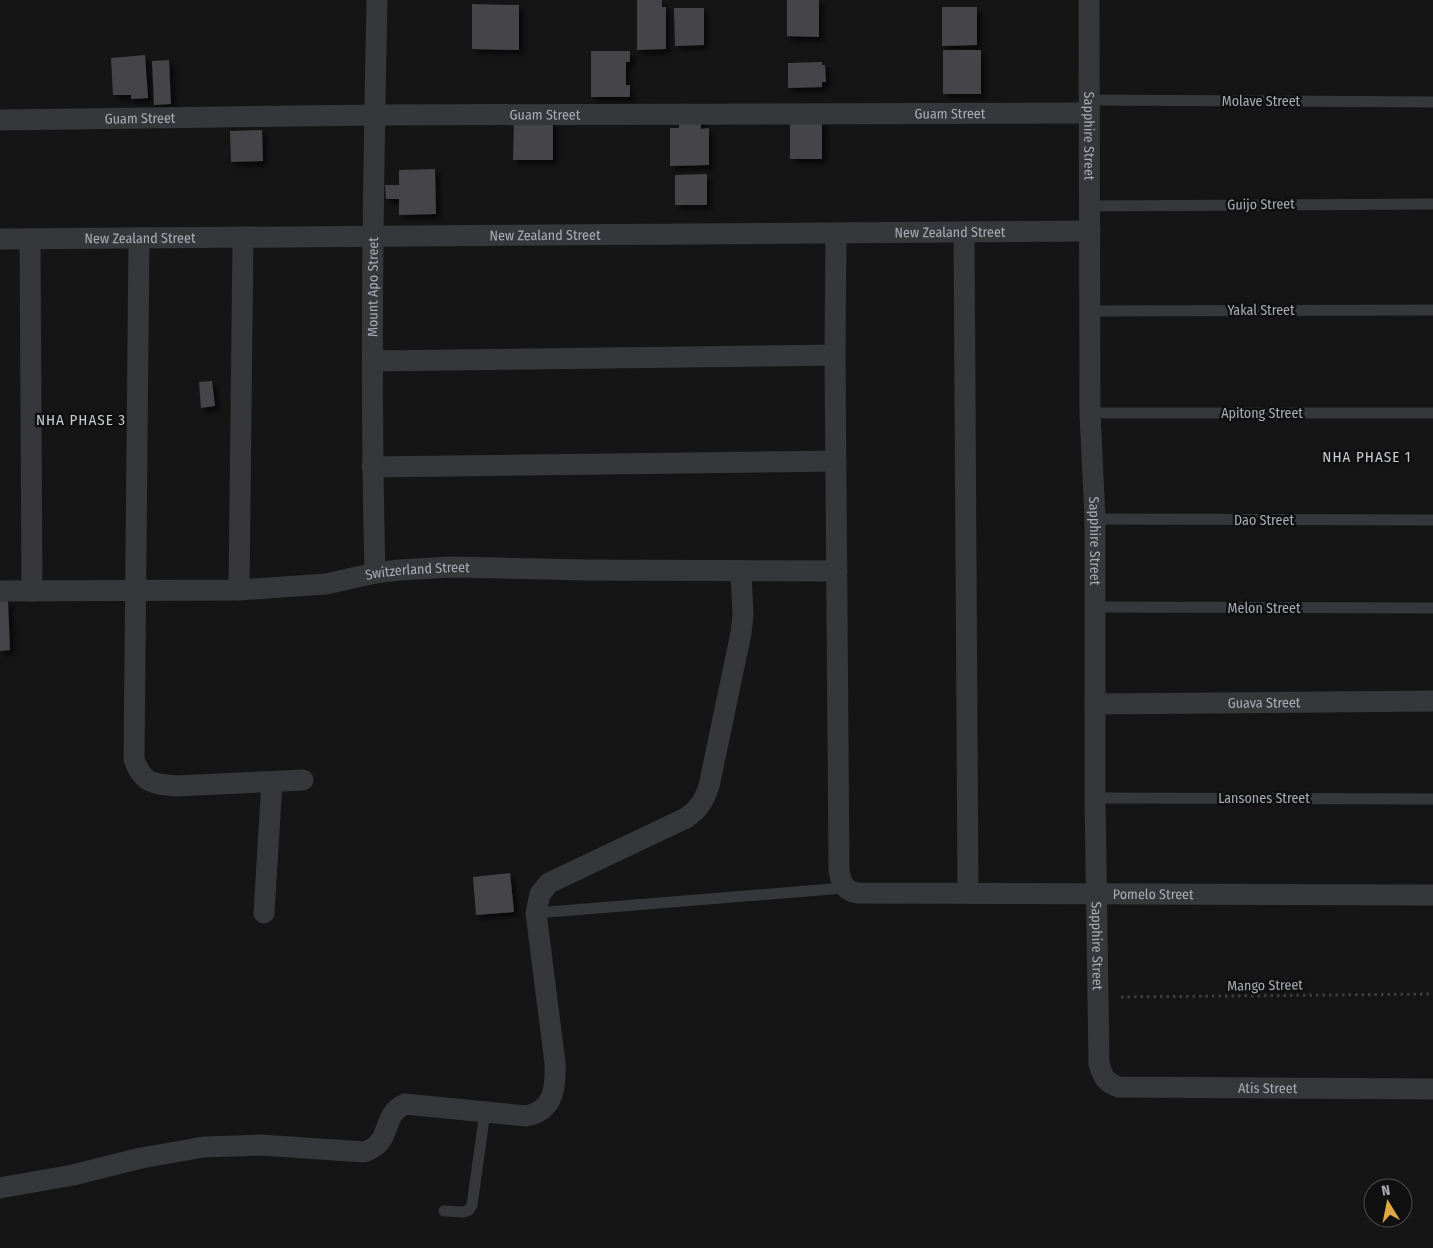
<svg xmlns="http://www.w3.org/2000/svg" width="1433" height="1248" font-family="'Fira Sans Condensed',sans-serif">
<defs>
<filter id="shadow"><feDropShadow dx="4.5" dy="4.5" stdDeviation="2.5" flood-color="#0009"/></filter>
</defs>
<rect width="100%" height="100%" fill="#151516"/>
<path fill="#444549" filter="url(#shadow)" d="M637,0H662V7H666V49L637,50Z
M787,0H819V37L787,36Z
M472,4L519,5V50L472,49Z
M942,7H977V45L942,46Z
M674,8H704V45L675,46Z
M943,50H981V94H943Z
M591,51H630V62H626V85H630V97H591Z
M145,55L148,98L131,99V95H113L111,58Z
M169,60L171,104L154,105L152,61Z
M822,62V65H825L826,82H822V87L788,88V63Z
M679,118H701V129L709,128V165L670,166V128H679Z
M514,119L553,120V160H513Z
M790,120H822V159H790Z
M262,130L263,161L231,162L230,131Z
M435,169L436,214L399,215V199H386L385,185H399V170Z
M707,174V205H675V175Z
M212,381L215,406L201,408L199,382Z
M0,601H8L10,650L0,651Z
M510,873L514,912L476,915L473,877Z"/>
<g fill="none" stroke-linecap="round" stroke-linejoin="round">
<path stroke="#3c3e42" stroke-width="3" stroke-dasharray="2.5 4" stroke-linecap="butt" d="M1121,997L1433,994"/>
<path stroke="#36373b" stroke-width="11" d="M1089,100L1433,102
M1089,206L1433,204
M1090,311L1433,310
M1090,413H1433
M1095,519L1433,520
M1096,607L1433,608
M1095,798L1433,799
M536,913L844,888
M444,1211L463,1212L469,1210L472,1205L485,1112"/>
<g stroke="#36373b" stroke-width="21">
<path id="s1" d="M1089,0L1090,413L1095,519V798L1099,1064C1103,1077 1106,1083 1119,1087L1433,1089"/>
<path id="s2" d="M0,120L375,115L1089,113"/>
<path d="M964,232L968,893"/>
<path id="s3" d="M836,233L835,355L839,871C842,884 844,891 858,893L1433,895"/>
<path d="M139,238L134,759C142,783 153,784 176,786L303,780"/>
<path id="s4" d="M0,239L1090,231"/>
<path d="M30,239L32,591"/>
<path d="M373,361L835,355"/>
<path d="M372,467L836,461"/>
<path id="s5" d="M375,573C370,382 373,191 377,0"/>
<path d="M239,590L243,237"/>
<path id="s6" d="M0,591L239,590L326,584L375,573L399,570L452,567L586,570L837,571"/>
<path id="s7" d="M1095,704L1433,701"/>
<path d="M264,913L272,782"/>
<path d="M0,1188L73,1175L141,1158L204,1147L261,1145L364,1152C394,1143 380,1115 405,1104L526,1116C554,1111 556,1087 555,1063L536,913L540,894L549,883L686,818C699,809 704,801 709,786L741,633L743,615L741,571"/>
</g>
</g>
<g text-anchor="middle" stroke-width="5" stroke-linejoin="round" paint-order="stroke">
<g font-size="14" fill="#a8acb5" stroke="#101011">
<text x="1261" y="106">Molave Street</text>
<text dy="5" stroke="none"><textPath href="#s2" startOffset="950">Guam Street</textPath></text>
<text dy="5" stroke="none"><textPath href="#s2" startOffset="545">Guam Street</textPath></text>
<text dy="5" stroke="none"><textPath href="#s2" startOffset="140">Guam Street</textPath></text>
<text dy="5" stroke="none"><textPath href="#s1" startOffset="136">Sapphire Street</textPath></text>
<text transform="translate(1261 204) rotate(-1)" y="5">Guijo Street</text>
<text dy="5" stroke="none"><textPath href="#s4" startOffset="950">New Zealand Street</textPath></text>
<text dy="5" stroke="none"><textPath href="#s4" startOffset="545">New Zealand Street</textPath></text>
<text dy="5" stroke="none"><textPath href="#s4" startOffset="140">New Zealand Street</textPath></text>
<text dy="5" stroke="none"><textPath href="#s5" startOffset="286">Mount Apo Street</textPath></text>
<text x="1261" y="315">Yakal Street</text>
<text x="1262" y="418">Apitong Street</text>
<text x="1264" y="525">Dao Street</text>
<text dy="5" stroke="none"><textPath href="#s1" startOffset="541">Sapphire Street</textPath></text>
<text dy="5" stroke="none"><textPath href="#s6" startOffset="419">Switzerland Street</textPath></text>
<text x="1264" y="613">Melon Street</text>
<text dy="5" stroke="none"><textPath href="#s7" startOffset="169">Guava Street</textPath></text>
<text x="1264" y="803">Lansones Street</text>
<text dy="5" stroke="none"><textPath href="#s3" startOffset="965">Pomelo Street</textPath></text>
<text dy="5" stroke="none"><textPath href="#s1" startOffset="946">Sapphire Street</textPath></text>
<text transform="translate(1265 985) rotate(-1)" y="5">Mango Street</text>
<text dy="5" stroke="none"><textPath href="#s1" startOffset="1245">Atis Street</textPath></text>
</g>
<g font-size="15" letter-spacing="1" fill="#c8cbd1" stroke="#101011">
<text x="81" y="425">NHA PHASE 3</text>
<text x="1367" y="462">NHA PHASE 1</text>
</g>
</g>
<g transform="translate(1388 1203) rotate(350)"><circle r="24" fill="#101011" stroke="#4d4e53"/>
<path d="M0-4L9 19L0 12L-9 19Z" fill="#e0a843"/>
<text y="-8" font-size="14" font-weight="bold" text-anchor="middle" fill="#a8acb5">N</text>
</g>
</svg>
